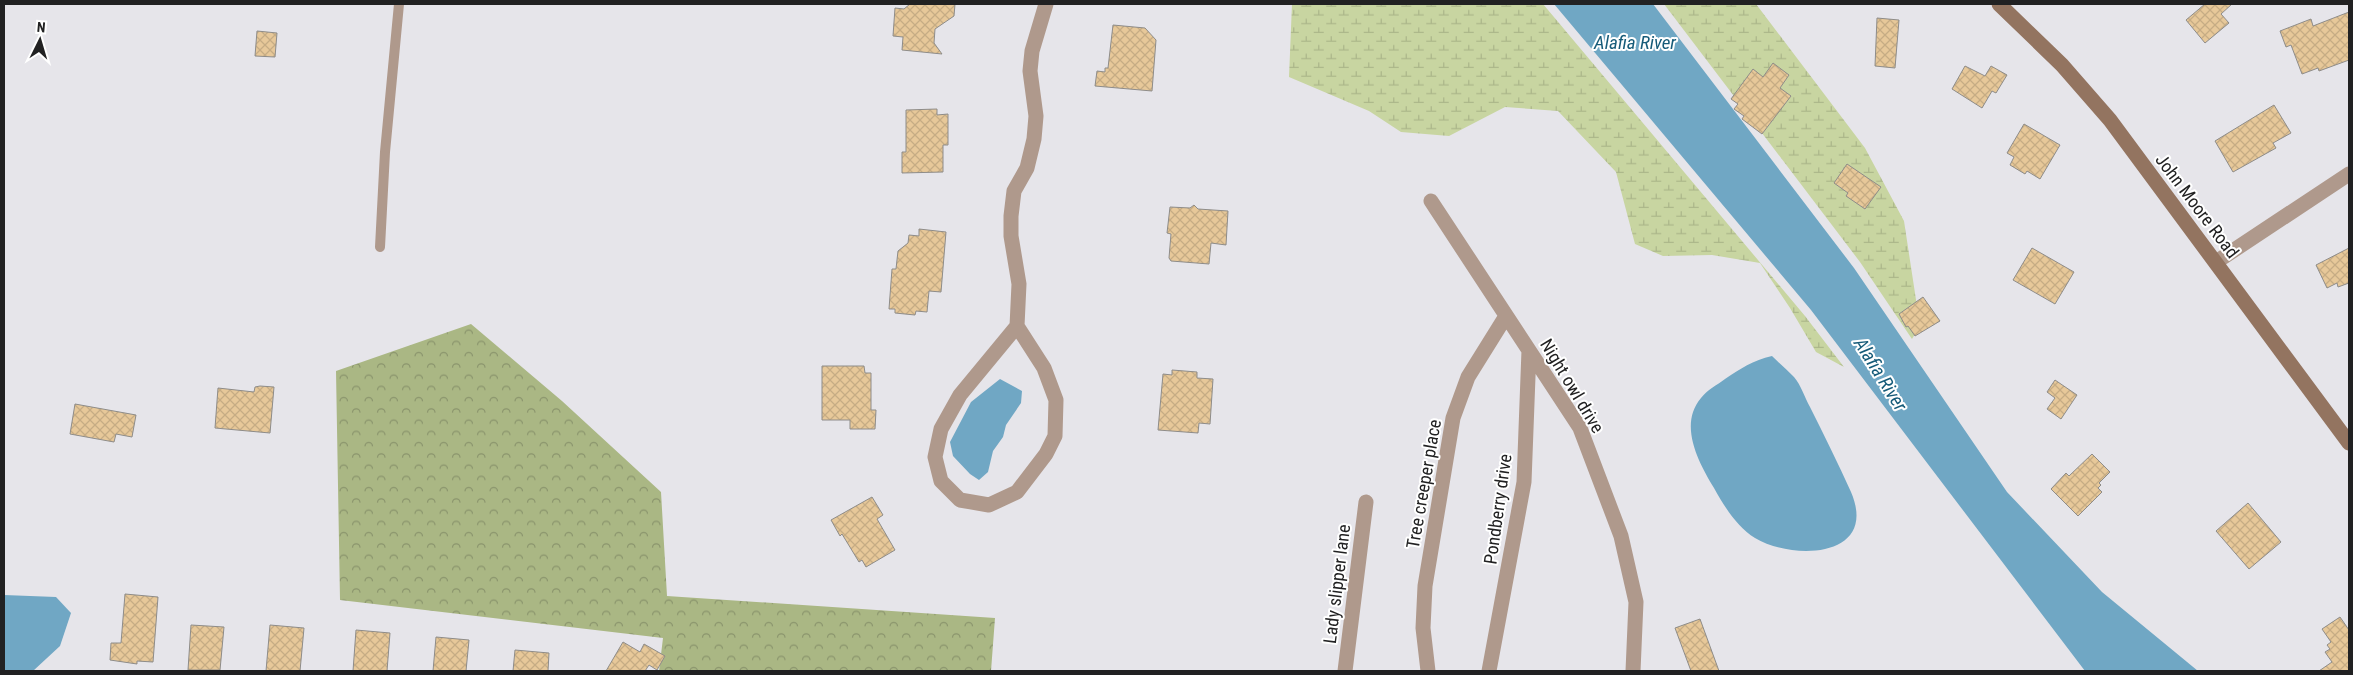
<svg xmlns="http://www.w3.org/2000/svg" width="2353" height="675" font-family="'Roboto Condensed',sans-serif">
<defs>
<pattern id="forest-crowns" width="20" height="18" patternUnits="userSpaceOnUse" patternTransform="scale(1.25)"><rect width="20" height="18" fill="#aab784"/><path d="M2 6a3 3 0 1 1 6 0M12 15a3 3 0 1 1 6 0" fill="none" stroke="#8a946c"/></pattern>
<pattern id="wetland-marsh" width="20" height="14" patternUnits="userSpaceOnUse" patternTransform="scale(1.25)"><rect width="20" height="14" fill="#c8d5a1"/><path d="M1 5h8M5 5V1M11 12h8M15 12V8" fill="none" stroke="#acb78a"/></pattern>
<pattern id="building-cross-hatch" width="8" height="8" patternUnits="userSpaceOnUse" patternTransform="scale(1.25)"><rect width="8" height="8" fill="#e7c899"/><path d="M0 0l8 8M0 8l8-8" fill="none" stroke="#c6ac84"/></pattern>
</defs>
<rect width="100%" height="100%" fill="#e6e5ea"/>
<path fill="url(#forest-crowns)" d="M471,324L562,401L661,492L667,596L995,618L991,671H659L663,638L340,600L336,371Z"/>
<path fill="url(#wetland-marsh)" d="M1292,4H1543L1805,316L1844,367L1816,352L1790,308L1760,263L1712,255L1663,256L1635,244L1616,172L1558,111L1505,107L1449,136L1401,132L1369,111L1289,77Z
M1664,4H1756L1865,148L1904,221L1920,326L1912,339L1860,262Z"/>
<path fill="#70a7c4" d="M1554,4H1653L1854,268L2007,492L2102,592L2198,671H2085L1811,310Z
M1772,356C1779,363 1787,370 1794,377C1801,385 1805,398 1810,407C1824,435 1838,463 1851,492C1879,558 1793,561 1755,538C1737,527 1724,506 1714,488C1699,463 1678,425 1701,398C1707,390 1717,385 1725,379C1740,369 1753,360 1772,356Z
M1000,379L1022,391L1021,403L1006,425L1003,437L993,451L988,472L979,480L970,474L953,456L950,442L971,402Z
M4,595L56,597L71,613L60,646L33,671H4Z"/>
<path fill="url(#building-cross-hatch)" stroke="#8e8c89" d="M910,4H955L954,16L935,29L934,43L942,54L902,50L903,37L893,36L895,8L904,9Z
M2205,4H2232L2221,14L2229,23L2205,43L2186,20Z
M2349,12V60L2319,71L2318,68L2302,74L2291,45L2286,47L2280,31L2311,19L2313,26Z
M1877,18L1899,20L1895,68L1875,66Z
M1113,25L1145,28L1156,40L1152,91L1095,86L1097,71L1105,72V68H1108Z
M257,31L277,33L275,57L255,56Z
M1773,63L1789,75L1780,88L1791,96L1762,134L1742,119L1744,116L1734,109L1738,104L1731,99L1753,69L1763,77Z
M1965,66L1985,76L1991,66L2007,75L1996,93L1992,91L1982,108L1952,89Z
M2274,105L2291,133L2273,143L2276,148L2233,172L2215,141Z
M937,109V115L948,114V145H943V172L902,173V152H906V110Z
M2024,124L2060,145L2040,179L2027,171L2025,174L2010,165L2014,157L2007,153Z
M1847,164L1881,187L1865,209L1846,196L1848,193L1834,183Z
M1194,205L1198,209L1228,211L1226,245L1211,243L1209,264L1171,261L1169,258L1171,234L1167,233L1170,207L1190,208Z
M919,229L946,232L941,292L929,291L927,312L916,311L915,315L895,313V309H889L892,269H896L898,251L908,243L909,235L919,236Z
M2032,248L2074,272L2055,304L2013,280Z
M2349,248V283L2338,287L2337,283L2327,288L2316,265Z
M1923,297L1940,321L1915,336L1908,326L1906,327L1899,314Z
M822,366H864L865,373H871V410H876L875,429H850V420H822Z
M1172,370L1197,372V378L1213,379L1210,424L1199,423L1198,433L1158,430L1163,374L1172,375Z
M2055,380L2077,395L2061,419L2047,409L2055,398L2047,392Z
M260,386L274,387L270,433L215,428L218,388L254,392L255,387Z
M75,404L136,415L132,437L116,434L114,442L70,434Z
M2092,454L2110,472L2099,483L2101,485L2098,488L2102,492L2078,516L2051,489L2066,473L2069,476Z
M872,497L883,515L877,519L895,550L866,567L862,560L859,562L842,534L840,536L831,520Z
M2248,503L2281,542L2249,569L2216,531Z
M125,594L158,597L153,662L137,661V664L110,660L111,643H121Z
M2340,617L2349,630V671H2319L2332,662L2325,652L2330,649L2327,645L2331,642L2322,629Z
M1700,619L1719,671H1691L1675,628Z
M191,625L224,627L220,670H188Z
M270,625L304,628L300,671H266Z
M356,630L390,633L387,671H353Z
M436,637L469,640L466,671H433Z
M623,642L640,652L644,644L665,656L657,670L649,665L645,671H606Z
M515,650L549,653L548,671H513Z"/>
<g fill="none" stroke-linecap="round" stroke-linejoin="round">
<path stroke="#af998c" stroke-width="10" d="M380,247L385,152L399,4"/>
<path stroke="#af998c" stroke-width="15" d="M1431,201L1580,428L1621,536L1636,602L1633,671
M2216,262L2349,174
M1017,326L1044,368L1056,400L1055,436L1046,454L1017,492L989,505L960,500L941,481L935,457L941,429L960,395L1017,326L1019,284L1011,236V216L1014,191L1027,168L1034,139L1036,116L1030,71L1032,51L1046,4
M1345,671L1366,502
M1428,671L1423,628L1425,586L1453,418L1468,377L1506,316
M1489,671L1524,482L1529,350"/>
<path stroke="#937460" stroke-width="15" d="M1999,4L2062,65L2110,120L2349,443"/>
</g>
<g text-anchor="middle" stroke-width="4" stroke-linejoin="round" paint-order="stroke">
<g font-size="18" fill="#212122" stroke="#fff">
<text transform="translate(2197 206) rotate(53)" y="6">John Moore Road</text>
<text transform="translate(1572 386) rotate(59)" y="6">Night owl drive</text>
<text transform="translate(1424 484) rotate(-80)" y="6">Tree creeper place</text>
<text transform="translate(1498 509) rotate(-82)" y="6">Pondberry drive</text>
<text transform="translate(1337 584) rotate(-83)" y="6">Lady slipper lane</text>
</g>
<g font-size="19" font-style="italic" fill="#165b79" stroke="#fff">
<text x="1635" y="49">Alafia River</text>
<text transform="translate(1881 374) rotate(58)" y="7">Alafia River</text>
</g>
</g>
<rect width="2353" height="675" fill="none" stroke="#212122" stroke-width="10"/>
<g transform="translate(40 40) rotate(5)" stroke="#ffffff" stroke-width="4" paint-order="stroke">
<path d="M0-4L9 19L0 12L-9 19Z" fill="#212122"/>
<text y="-8" font-size="14" font-weight="bold" text-anchor="middle" fill="#212122">N</text>
</g>
</svg>
